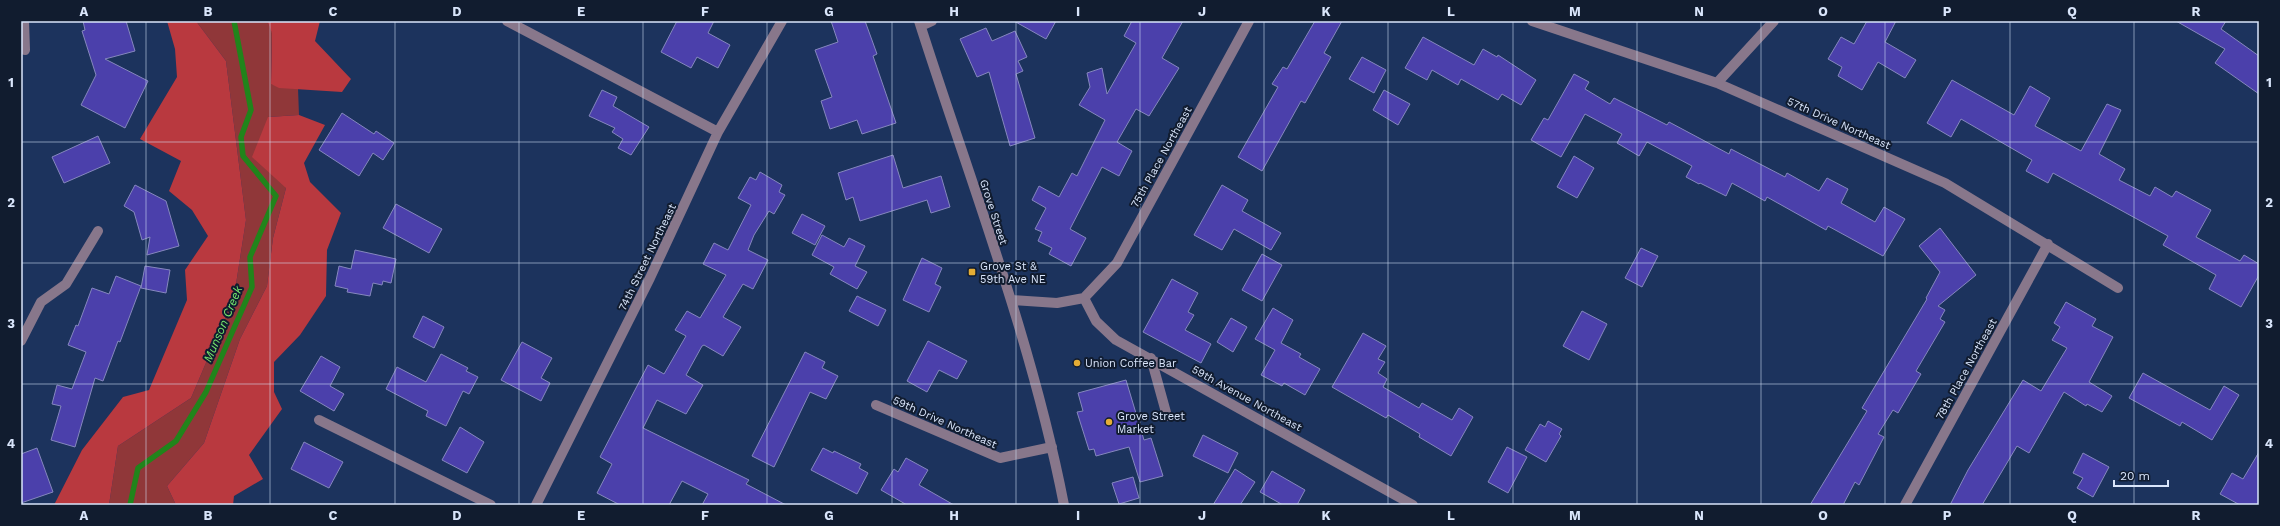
<svg xmlns="http://www.w3.org/2000/svg" width="2280" height="526" font-family="'Work Sans',sans-serif">
<rect width="100%" height="100%" fill="#1c335d"/>
<path fill="#903739" d="M196,21H267L272,32L271,84L298,88L299,115L268,117L286,188L273,238L267,286L240,339L204,443L167,486L176,505H109L118,446L191,398L234,297L246,220L226,61Z"/>
<path fill="#b9393f" d="M167,21H196L226,61L246,220L234,297L191,398L118,446L109,505H54L82,450L123,397L149,390L187,300L185,270L208,236L192,210L169,191L181,161L140,139L177,77L175,49Z
M267,21H320L315,41L351,79L342,92L279,88L271,84L272,33Z
M299,115L325,125L304,163L310,182L341,213L327,250L326,296L300,335L274,362V392L282,409L249,455L263,479L234,496L233,505H176L167,486L204,443L240,339L267,286L273,238L286,188L252,157L268,117Z"/>
<g fill="none" stroke-linecap="round" stroke-linejoin="round">
<path stroke="#21841b" stroke-width="5.5" d="M130,505L138,468L176,441L206,392L252,287L250,257L276,196L243,156L241,137L251,110L234,21"/>
</g>
<path fill="#4b40ab" stroke="#8587be" d="M83,21H126L135,51L105,59L148,81L125,128L81,105L96,75L82,31L85,30Z
M677,21H714L708,33L730,45L718,68L697,57L691,68L661,52Z
M831,21H865L877,54L873,56L896,123L862,134L857,120L830,129L821,101L832,97L815,50L838,42Z
M1014,21H1056L1046,39Z
M1132,21H1183L1162,58L1179,68L1149,116L1136,109L1117,142L1132,151L1119,176L1102,167L1070,229L1086,238L1071,266L1049,254L1052,248L1038,241L1042,232L1035,229L1046,208L1032,200L1039,186L1059,197L1072,173L1077,176L1105,120L1079,105L1090,87L1087,73L1102,68L1107,94L1136,43L1124,36Z
M1315,21H1342L1324,53L1331,57L1305,103L1301,101L1262,171L1238,157L1278,87L1272,84L1283,67L1287,69Z
M1867,21H1896L1885,42L1916,60L1905,78L1878,62L1862,90L1838,76L1842,67L1828,59L1841,37L1854,44Z
M2176,21H2226L2221,29L2259,56V94L2215,63L2225,49Z
M986,28L992,41L1015,31L1027,57L1018,61L1023,71L1016,74L1035,138L1010,146L989,72L977,77L960,39Z
M1423,37L1474,65L1483,49L1497,57L1498,55L1536,80L1521,105L1502,94L1498,100L1461,79L1458,85L1432,70L1427,80L1405,68Z
M1362,57L1386,70L1374,93L1349,79Z
M1574,74L1589,82L1585,89L1610,104L1614,98L1667,125L1669,122L1729,154L1731,149L1785,177L1787,173L1819,191L1827,178L1848,189L1841,203L1875,222L1884,207L1905,219L1883,256L1828,226L1826,230L1767,197L1765,201L1732,183L1726,196L1700,183L1699,184L1686,177L1692,166L1647,142L1639,156L1617,143L1622,134L1585,114L1561,157L1531,140L1544,118L1548,120Z
M1952,80L2014,115L2030,86L2050,98L2035,126L2081,151L2107,104L2121,110L2099,154L2125,169L2119,180L2150,196L2155,187L2172,197L2176,191L2211,210L2196,237L2240,261L2244,255L2259,264V275L2241,307L2209,289L2216,275L2163,245L2168,236L2053,173L2048,183L2026,171L2032,160L1961,119L1951,137L1927,123Z
M602,90L617,97L613,106L649,127L631,155L618,148L623,139L612,132L615,128L589,116Z
M1384,90L1410,104L1398,125L1373,110Z
M342,113L374,134L376,131L394,143L383,160L373,153L359,176L319,150Z
M98,136L110,163L64,183L52,157Z
M893,155L903,188L941,176L950,207L931,213L927,200L860,221L853,197L846,200L838,173Z
M1574,156L1594,168L1577,198L1557,187Z
M760,172L782,185L779,192L785,195L774,214L769,211L754,235L748,250L768,260L753,289L743,284L723,317L741,327L723,356L704,345L702,346L686,375L703,385L686,414L657,400L643,428L749,480L746,484L786,505H702L708,494L682,481L669,505H620L597,493L612,464L600,457L648,365L664,374L686,336L675,330L687,311L700,318L726,275L703,264L714,243L728,250L751,205L738,198L750,177L756,180Z
M135,185L166,201L179,246L147,255L150,237L142,240L134,212L124,206Z
M1222,185L1248,200L1242,211L1281,233L1271,250L1234,229L1222,250L1194,235Z
M396,204L442,229L429,253L383,228Z
M802,214L825,226L815,245L792,233Z
M1940,228L1976,275L1938,306L1945,310L1940,319L1945,322L1916,371L1921,374L1898,413L1893,410L1878,434L1884,437L1859,485L1855,482L1843,505H1810L1867,411L1862,408L1927,299L1926,298L1940,272L1919,246Z
M822,235L844,247L849,238L865,246L855,266L867,272L857,289L830,274L834,267L812,255Z
M1641,248L1658,256L1642,287L1625,278Z
M355,250L396,259L391,283L383,281L382,285L373,283L370,296L347,292L348,289L335,286L339,266L351,269Z
M1262,254L1282,265L1262,301L1242,290Z
M922,258L942,268L935,284L941,287L929,312L903,300Z
M145,266L170,270L166,293L141,288Z
M116,276L141,286L120,342L118,341L103,381L95,378L75,447L51,440L61,406L52,404L57,385L72,389L86,352L68,345L76,325L78,326L92,288L109,294Z
M1172,279L1198,293L1188,312L1194,315L1185,330L1211,344L1201,363L1143,332Z
M857,296L886,310L878,326L849,311Z
M2066,302L2096,319L2092,326L2113,337L2089,382L2112,396L2102,412L2087,404L2086,406L2064,392L2029,453L2017,446L1982,505H1950L1968,470L2023,380L2041,391L2067,348L2052,340L2060,327L2054,323Z
M1273,308L1293,320L1281,343L1301,354L1299,357L1320,369L1305,395L1284,383L1282,386L1261,375L1275,350L1255,339Z
M1582,311L1607,324L1589,360L1563,346Z
M423,316L444,327L434,348L413,337Z
M1231,318L1247,327L1233,352L1217,342Z
M1363,333L1386,346L1378,359L1385,362L1378,373L1387,379L1383,387L1419,408L1422,403L1452,420L1459,408L1473,417L1451,456L1419,437L1420,434L1388,415L1386,418L1332,387Z
M928,341L967,361L957,379L939,370L927,392L907,381Z
M522,342L552,358L541,378L550,383L541,401L501,380Z
M805,352L825,362L822,368L838,376L826,399L810,392L774,467L752,456Z
M441,354L468,368L466,371L478,377L469,394L463,391L446,426L426,416L428,411L386,389L397,367L426,382Z
M321,356L340,367L330,386L344,394L334,411L300,391Z
M2143,373L2210,410L2224,386L2239,395L2212,440L2182,422L2180,426L2129,398Z
M1126,380L1144,440L1151,438L1163,476L1140,482L1129,447L1096,456L1094,449L1089,450L1077,412L1083,411L1078,393Z
M1548,421L1562,429L1559,434L1561,436L1546,462L1525,450L1540,424L1545,427Z
M460,427L484,442L467,473L442,460Z
M1203,435L1238,453L1228,473L1193,456Z
M304,442L343,462L329,488L291,469Z
M1507,447L1527,457L1508,493L1488,482Z
M37,448L53,492L21,503V454Z
M823,448L833,453L834,451L861,464L859,468L868,473L857,494L811,470Z
M2259,452V505H2240L2220,494L2232,473L2243,479Z
M2083,453L2109,467L2093,497L2077,488L2083,478L2073,473Z
M906,458L928,470L919,485L954,505H907L881,490L894,469L898,472Z
M1235,469L1255,482L1240,505H1213Z
M1272,471L1305,490L1297,505H1283L1260,492Z
M1133,477L1139,498L1119,504L1112,483Z"/>
<g fill="none" stroke-linecap="round" stroke-linejoin="round">
<path stroke="#88778b" stroke-width="10" d="M24,21L25,50
M507,21L718,132
M919,21C970,181 1032,340 1064,505
M1532,21L1717,83L1945,183L2118,288
M921,26L932,21
M1717,83L1774,21
M1084,298L1117,263L1249,21
M1011,300L1057,303L1084,298L1096,321L1116,340L1413,505
M21,341L41,302L66,284L98,231
M1151,358L1167,416
M876,405L1000,458L1052,447
M319,420L491,505
M536,505L650,278L718,132L782,21
M1905,505L2048,244"/>
</g>
<path fill="none" stroke="#d9e5fb" stroke-width="1" stroke-opacity="0.55" d="M146,21V505M270,21V505M395,21V505M519,21V505M643,21V505M767,21V505M892,21V505M1016,21V505M1140,21V505M1264,21V505M1388,21V505M1513,21V505M1637,21V505M1761,21V505M1885,21V505M2010,21V505M2134,21V505M21,142H2259M21,263H2259M21,384H2259"/>
<g fill="#e5ad35" stroke="#111c2f" stroke-width="1.5">
<rect x="968" y="268" width="8" height="8" rx="2"/>
<circle cx="1077" cy="363" r="4"/>
<circle cx="1109" cy="422" r="4"/>
</g>
<g text-anchor="middle" stroke-width="4" stroke-linejoin="round" paint-order="stroke">
<g font-size="11" fill="#d9e5fb" stroke="#111c2f">
<text transform="translate(1839 123) rotate(24)" y="4">57th Drive Northeast</text>
<text transform="translate(1161 157) rotate(-61)" y="4">75th Place Northeast</text>
<text transform="translate(994 212) rotate(72)" y="4">Grove Street</text>
<text transform="translate(647 257) rotate(-64)" y="4">74th Street Northeast</text>
<text transform="translate(1966 369) rotate(-61)" y="4">78th Place Northeast</text>
<text transform="translate(1247 398) rotate(29)" y="4">59th Avenue Northeast</text>
<text transform="translate(945 422) rotate(24)" y="4">59th Drive Northeast</text>
</g>
<g font-size="11" fill="#d9e5fb" stroke="#111c2f" text-anchor="start">
<text x="980" y="270">Grove St &amp;<tspan x="980" dy="13">59th Ave NE</tspan></text>
<text x="1085" y="367">Union Coffee Bar</text>
<text x="1117" y="420">Grove Street<tspan x="1117" dy="13">Market</tspan></text>
</g>
<g font-size="12" font-style="italic" fill="#78eb6f" stroke="#111c2f">
<text transform="translate(223 324) rotate(-67)" y="4">Munson Creek</text>
</g>
</g>
<rect width="2280" height="526" fill="none" stroke="#111c2f" stroke-width="44"/>
<path d="M2114 480v6h54v-6" fill="none" stroke="#d9e5fb" stroke-width="2"/>
<text x="2120" y="480" font-size="12" fill="#d9e5fb" stroke="#111c2f" stroke-width="3" paint-order="stroke">20 m</text>
<rect x="22" y="22" width="2236" height="482" fill="none" stroke="#d9e5fb" stroke-width="1.5"/>
<g font-size="13" text-anchor="middle" font-weight="bold" fill="#d9e5fb">
<text x="84" y="16">A</text>
<text x="208" y="16">B</text>
<text x="333" y="16">C</text>
<text x="457" y="16">D</text>
<text x="581" y="16">E</text>
<text x="705" y="16">F</text>
<text x="829" y="16">G</text>
<text x="954" y="16">H</text>
<text x="1078" y="16">I</text>
<text x="1202" y="16">J</text>
<text x="1326" y="16">K</text>
<text x="1451" y="16">L</text>
<text x="1575" y="16">M</text>
<text x="1699" y="16">N</text>
<text x="1823" y="16">O</text>
<text x="1947" y="16">P</text>
<text x="2072" y="16">Q</text>
<text x="2196" y="16">R</text>
<text x="11" y="87">1</text>
<text x="2269" y="87">1</text>
<text x="11" y="207">2</text>
<text x="2269" y="207">2</text>
<text x="11" y="328">3</text>
<text x="2269" y="328">3</text>
<text x="11" y="448">4</text>
<text x="2269" y="448">4</text>
<text x="84" y="520">A</text>
<text x="208" y="520">B</text>
<text x="333" y="520">C</text>
<text x="457" y="520">D</text>
<text x="581" y="520">E</text>
<text x="705" y="520">F</text>
<text x="829" y="520">G</text>
<text x="954" y="520">H</text>
<text x="1078" y="520">I</text>
<text x="1202" y="520">J</text>
<text x="1326" y="520">K</text>
<text x="1451" y="520">L</text>
<text x="1575" y="520">M</text>
<text x="1699" y="520">N</text>
<text x="1823" y="520">O</text>
<text x="1947" y="520">P</text>
<text x="2072" y="520">Q</text>
<text x="2196" y="520">R</text>
</g>
</svg>
